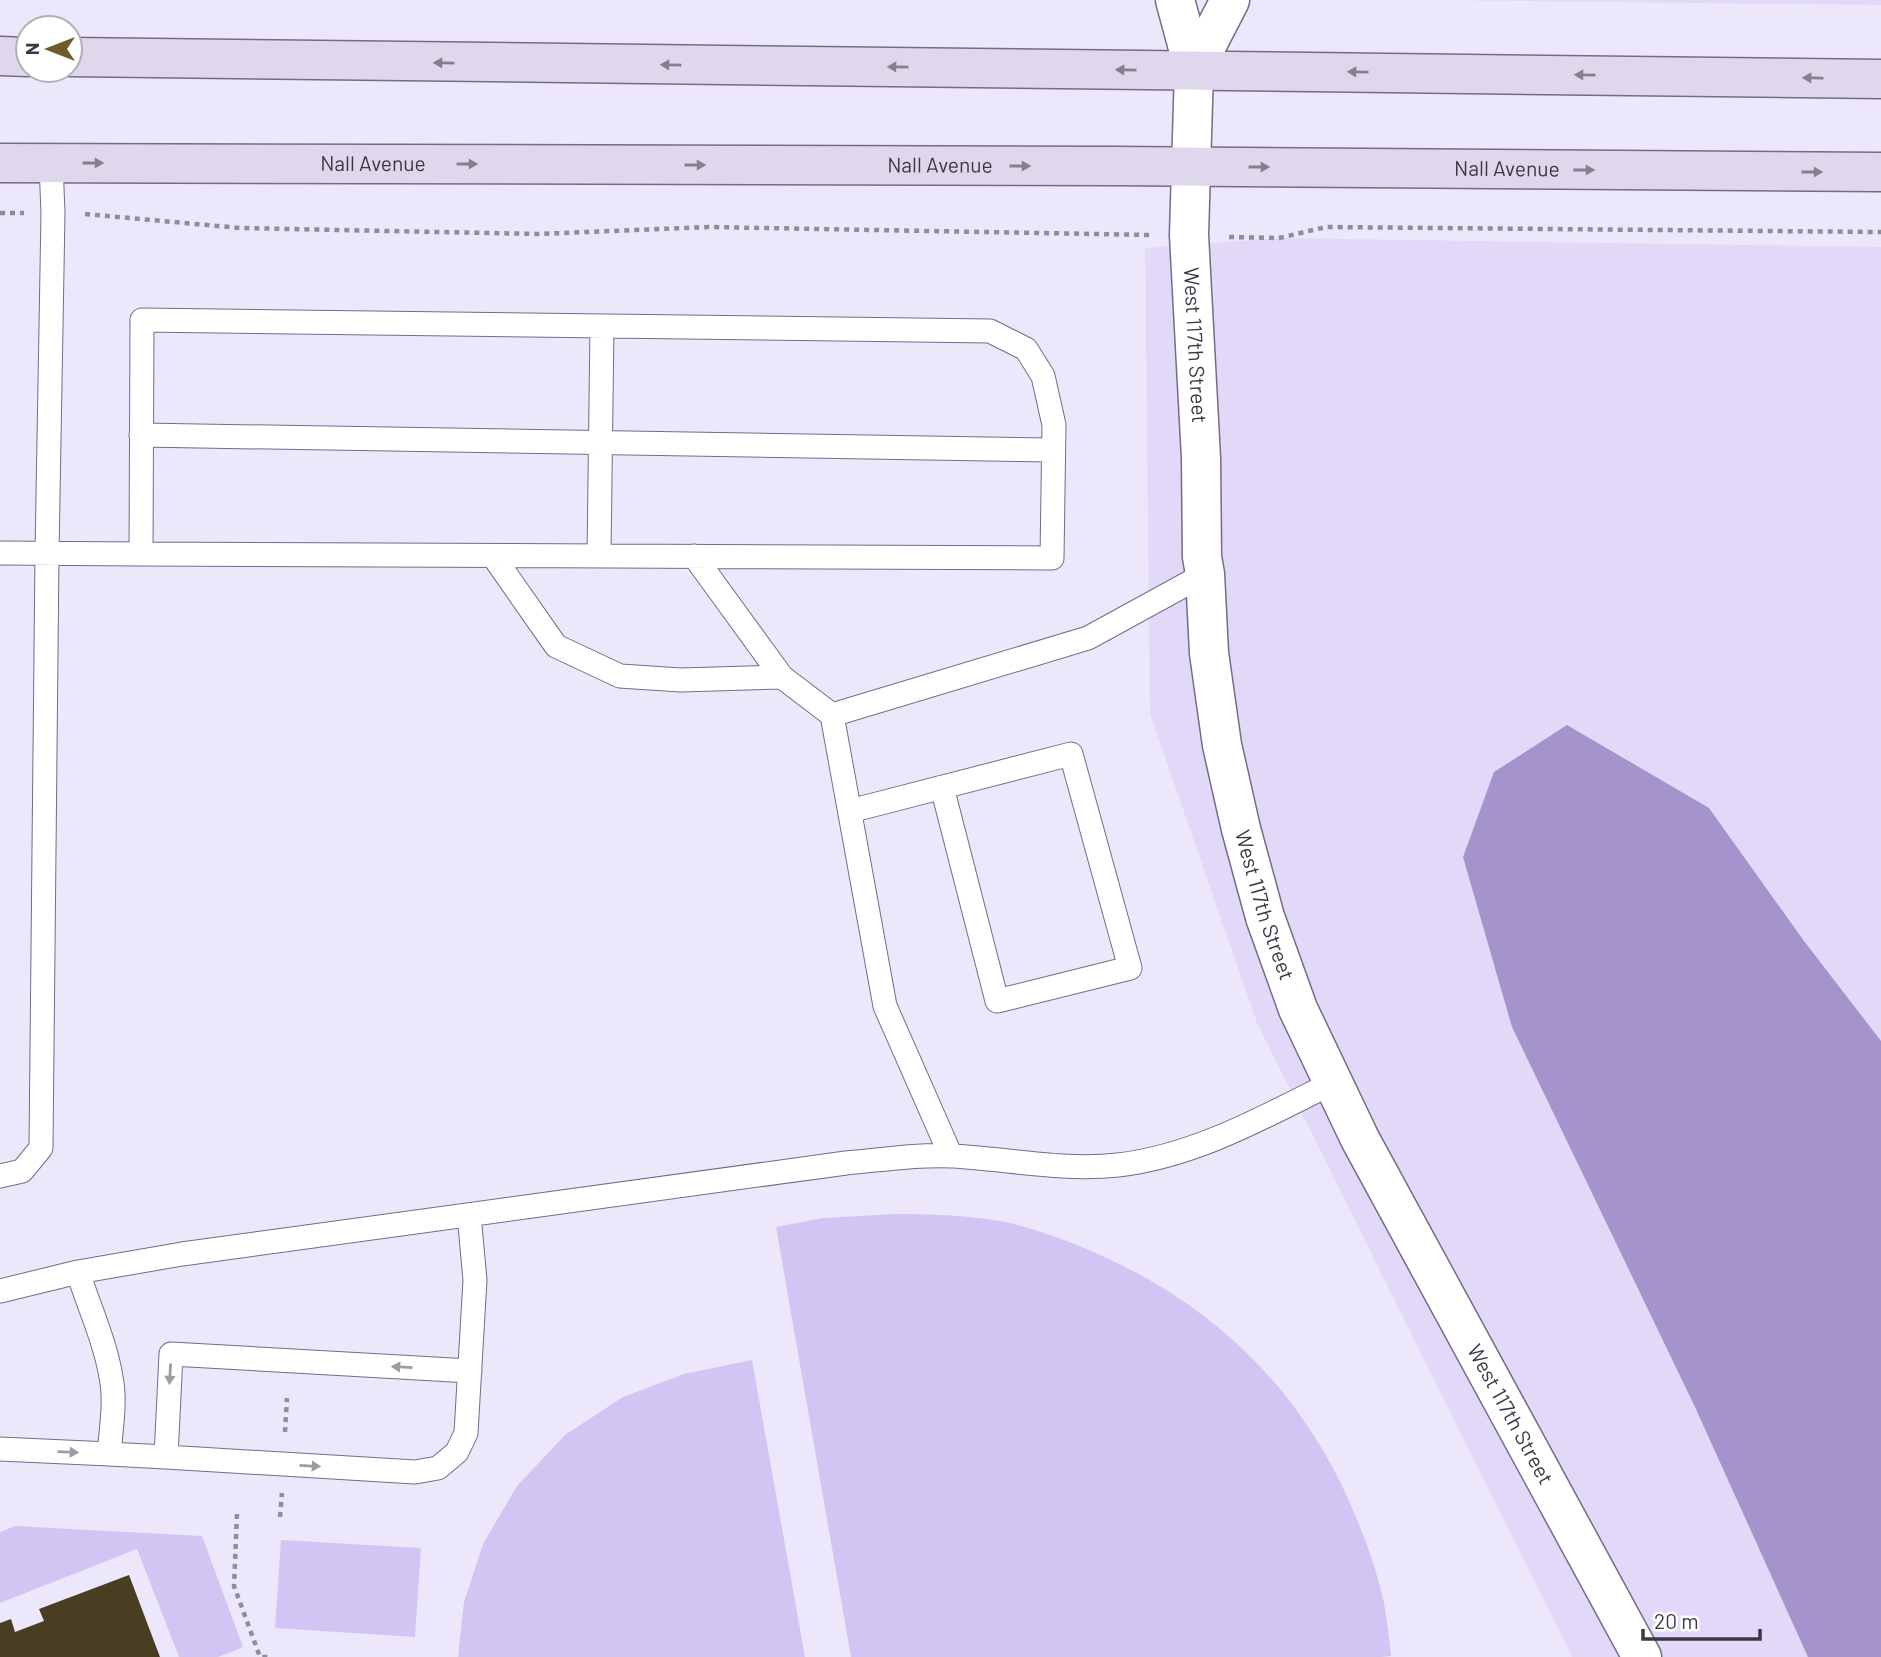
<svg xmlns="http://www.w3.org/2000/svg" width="1881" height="1657" font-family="Barlow,sans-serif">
<rect width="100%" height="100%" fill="#ede7fb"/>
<path fill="#e2d9f9" d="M1429,0H1881V5Z
M1279,238L1881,247V1657H1572L1257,1023L1150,714L1145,248Z"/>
<path fill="#d3c5f3" d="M895,1214C930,1214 965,1215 1000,1221C1032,1227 1071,1242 1100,1255C1222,1309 1309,1399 1358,1522C1369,1549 1378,1575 1384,1603C1387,1620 1389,1638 1391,1656L1382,1657H851L776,1227L823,1218Z
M752,1360L805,1657H458L464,1602L483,1544L517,1486L565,1435L623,1397L684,1374Z
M15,1526L202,1536L243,1647L218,1657H179L137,1549L0,1603V1532Z
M281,1540L421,1548L415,1637L275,1628Z"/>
<path fill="#a593cb" d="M1567,725L1709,808L1804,941L1881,1041V1657H1808L1695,1407L1512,1027L1463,857L1494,772Z"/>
<path fill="#493e22" d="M129,1575L160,1657H0V1623L11,1619L15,1632L44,1621L39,1609Z"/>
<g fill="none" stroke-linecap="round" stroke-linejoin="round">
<defs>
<path id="service" d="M141,435L1053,450
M0,553L141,554L1052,558L1054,425L1043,376L1026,349L990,331L142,320L141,554
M493,556L556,646L620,676L681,680L782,677L832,715L885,1006L951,1156
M599,556L602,326
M694,556L782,677
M832,715L1088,638L1205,574
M850,811L1071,754L1130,968L997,1001L942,787
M0,1176L22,1171L41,1148L47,554L53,213L51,163
M469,1215L475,1280L466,1433L457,1452L438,1468L415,1472L166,1457L171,1354L470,1371
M0,1291L78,1272L182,1254L846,1163C881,1160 917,1154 953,1156C1008,1159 1063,1171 1118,1165C1195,1156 1264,1117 1332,1083
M0,1449L109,1454C111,1429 116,1401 111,1377C105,1341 89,1307 78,1272
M109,1454L166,1457"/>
<g id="minor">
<path id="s1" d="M1175,0L1194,70L1189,235L1201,458L1202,557L1205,574L1209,653L1222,745L1241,829L1265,917L1298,1009L1360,1139L1642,1657"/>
<path d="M1194,70L1230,0"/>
</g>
<g id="secondary">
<path d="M0,56L28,57"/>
<path d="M70,57L1881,79"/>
<path id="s2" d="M0,163L1114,166L1881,172"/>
</g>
</defs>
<use href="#service" stroke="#746b88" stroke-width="25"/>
<use href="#minor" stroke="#746b88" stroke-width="41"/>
<use href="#secondary" stroke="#746b88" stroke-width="41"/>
<path stroke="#908c9c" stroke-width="4.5" stroke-dasharray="5 5" stroke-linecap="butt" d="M0,213H24
M85,214L240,228L538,234L709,227L1150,235
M1229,237L1279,238L1326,227L1881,232
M285,1432L287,1398
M237,1514L234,1586L260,1657H272
M280,1517L282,1493"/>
<use href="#service" stroke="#fff" stroke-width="23"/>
<use href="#minor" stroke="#fff" stroke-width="38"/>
<use href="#secondary" stroke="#dfd8ec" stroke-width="38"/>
</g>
<defs><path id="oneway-solid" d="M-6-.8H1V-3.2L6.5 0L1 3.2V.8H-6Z" transform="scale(1.75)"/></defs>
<g fill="#858090">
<use href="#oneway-solid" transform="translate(444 63) rotate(-179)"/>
<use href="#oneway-solid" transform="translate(671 65) rotate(-179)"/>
<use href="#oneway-solid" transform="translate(898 67) rotate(-179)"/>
<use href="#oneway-solid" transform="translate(1126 70) rotate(-179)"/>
<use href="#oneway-solid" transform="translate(1358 72) rotate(-179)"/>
<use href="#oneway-solid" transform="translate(1585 75) rotate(-179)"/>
<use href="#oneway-solid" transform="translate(1813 78) rotate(-179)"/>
<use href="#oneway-solid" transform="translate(93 163)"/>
<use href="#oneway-solid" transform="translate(467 164)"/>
<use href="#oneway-solid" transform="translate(695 165)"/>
<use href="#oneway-solid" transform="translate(1020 166)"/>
<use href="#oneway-solid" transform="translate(1259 167)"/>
<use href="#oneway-solid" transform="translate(1584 170)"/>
<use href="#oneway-solid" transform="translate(1812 172)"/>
</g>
<g fill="#9d9ca2">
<use href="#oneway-solid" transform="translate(402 1367) rotate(-177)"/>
<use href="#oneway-solid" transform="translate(170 1374) rotate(93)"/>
<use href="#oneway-solid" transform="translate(68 1452) rotate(2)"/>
<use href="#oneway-solid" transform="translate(310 1466) rotate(3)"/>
</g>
<g text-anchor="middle" stroke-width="7" stroke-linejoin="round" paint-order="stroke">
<g font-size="21" fill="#3b3844" stroke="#fff">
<text dy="7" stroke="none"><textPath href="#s2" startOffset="373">Nall Avenue</textPath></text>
<text dy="7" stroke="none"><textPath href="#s2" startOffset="940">Nall Avenue</textPath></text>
<text dy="7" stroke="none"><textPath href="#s2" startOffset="1507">Nall Avenue</textPath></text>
<text dy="7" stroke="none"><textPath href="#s1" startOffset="348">West 117th Street</textPath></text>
<text dy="7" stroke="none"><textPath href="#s1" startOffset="915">West 117th Street</textPath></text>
<text dy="7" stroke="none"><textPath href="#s1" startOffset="1482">West 117th Street</textPath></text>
</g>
</g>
<g transform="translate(49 49) rotate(270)"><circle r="33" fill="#ffffff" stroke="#b1afb4" stroke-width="2"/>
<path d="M0-5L12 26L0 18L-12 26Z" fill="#705c2b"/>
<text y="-10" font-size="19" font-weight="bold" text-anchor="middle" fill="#3b3844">N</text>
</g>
<path d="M1643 1629v10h117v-10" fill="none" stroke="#3b3844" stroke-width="3.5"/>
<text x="1654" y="1629" font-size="21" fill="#3b3844" stroke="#ffffff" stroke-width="5" paint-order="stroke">20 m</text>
</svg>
